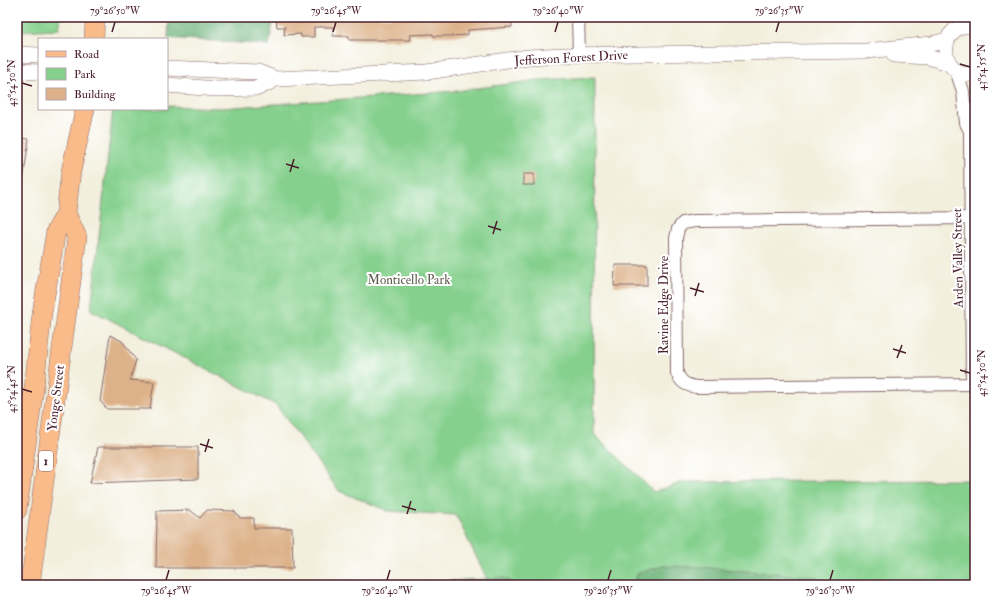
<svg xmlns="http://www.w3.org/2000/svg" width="992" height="602" font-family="'IM FELL Double Pica',serif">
<rect width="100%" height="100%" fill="#fff"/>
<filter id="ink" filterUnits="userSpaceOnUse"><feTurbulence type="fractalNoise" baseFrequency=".025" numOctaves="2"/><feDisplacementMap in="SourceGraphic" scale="8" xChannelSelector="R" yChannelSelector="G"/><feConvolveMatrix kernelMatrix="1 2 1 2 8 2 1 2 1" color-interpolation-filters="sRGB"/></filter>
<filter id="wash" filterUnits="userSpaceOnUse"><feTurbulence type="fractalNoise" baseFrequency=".012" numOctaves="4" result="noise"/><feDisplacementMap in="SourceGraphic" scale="16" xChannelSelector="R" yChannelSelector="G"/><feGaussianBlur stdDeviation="0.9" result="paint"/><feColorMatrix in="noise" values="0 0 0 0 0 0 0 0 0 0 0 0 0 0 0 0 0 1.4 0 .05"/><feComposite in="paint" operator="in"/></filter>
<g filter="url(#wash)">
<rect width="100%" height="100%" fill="#f3efdd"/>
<path fill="#85d08d" stroke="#68785c" d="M17,17H61L59,29L17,31Z
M595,77L594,434L654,492L683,482L975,480V585H415V583L487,579L456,515L388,511L339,491L276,405L91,310L113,109H167V106L221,108L456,91L538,80Z"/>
<path fill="#6cb278" stroke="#5b6852" d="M169,17H274L269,45L168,38Z
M663,566L700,567L817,577L822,585H633L638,573Z
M503,578L513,582L515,585H415V583Z"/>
<g id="blocks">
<path fill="#ddb28a" d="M276,17H512V27L468,30V35L449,36H433V34L410,35L411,40H349V36H333V27H314V37H301V34L284,35L285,27H277Z
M17,138L29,139L23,181L17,180Z
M523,174H534V185H523Z
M615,265H647V286H614Z
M110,335L122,341L136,360L130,380L154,382L150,409H107L100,401Z
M98,447H198V479L90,483Z
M190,510L200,518L207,510L234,511L240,518H254V528H292L293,568H156L157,511Z"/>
</g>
</g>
<g filter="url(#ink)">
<use href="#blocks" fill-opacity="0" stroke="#856869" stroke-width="1"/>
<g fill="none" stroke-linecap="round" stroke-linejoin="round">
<defs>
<path id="minor" d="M578,17L579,54
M956,70L963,91L966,123L970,131L972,384
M970,131L974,122L975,108
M975,218L695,221L683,223L678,229L676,238L677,373C681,383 686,385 696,387L975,384"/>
<path id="tertiary" d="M975,26C936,20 936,79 975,74
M17,54L39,55
M894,55L927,57L949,63
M167,68L258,72L276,79
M17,71L39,72
M167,85L217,89L258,88L276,79L427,72L528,57L563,55L867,51L931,44L947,40"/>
<path id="primary" d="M94,39L95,17
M17,510L34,388L42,313L56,231L66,213L71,171L85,109
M30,585L77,237L66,213"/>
</defs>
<use href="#minor" stroke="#856869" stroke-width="14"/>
<use href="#tertiary" stroke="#856869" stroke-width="16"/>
<use href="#primary" stroke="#856869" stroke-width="20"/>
<use href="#minor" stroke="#fff" stroke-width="12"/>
<use href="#tertiary" stroke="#fff" stroke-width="15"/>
<use href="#primary" stroke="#fabb8b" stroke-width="19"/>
</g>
</g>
<path fill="none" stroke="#4a1f2b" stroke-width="1.5" d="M112,32L115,22M333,32L336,22M555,32L558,22M776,32L779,22M960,64L970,67M22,83L32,86M286,164L299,168M290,172L294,159M488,226L501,230M493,234L497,221M690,288L704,292M695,296L699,283M893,349L906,353M897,358L902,345M960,370L970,373M22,389L32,392M200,444L213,448M205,452L209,439M402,506L416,510M407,514L411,501M166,580L169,570M387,580L390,570M608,580L611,570M830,580L833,570"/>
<g text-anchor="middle" stroke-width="4" stroke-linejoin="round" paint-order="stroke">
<rect fill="#fff" stroke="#80626b" stroke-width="1" x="39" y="451" width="14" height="20" rx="3"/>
<g font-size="12" font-weight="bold" fill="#4a1f2b">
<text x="46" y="465">1</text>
</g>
<g font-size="13" fill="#4a1f2b" stroke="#fff">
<text transform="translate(571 57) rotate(-3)" y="5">Jefferson Forest Drive</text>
<text transform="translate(957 258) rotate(-91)" y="5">Arden Valley Street</text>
<text transform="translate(663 305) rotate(-90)" y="5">Ravine Edge Drive</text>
<text transform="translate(55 398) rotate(-83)" y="5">Yonge Street</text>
</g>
<g font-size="13" fill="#5f5d4d" stroke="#fff">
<text x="409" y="284">Monticello Park</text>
</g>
</g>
<rect width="992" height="602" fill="none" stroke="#fff" stroke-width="44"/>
<rect x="38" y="38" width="130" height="72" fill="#ffffff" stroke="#b7a5aa"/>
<rect x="46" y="51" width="20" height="6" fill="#fabb8b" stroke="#b7a5aa"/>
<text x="74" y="58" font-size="12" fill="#4a1f2b">Road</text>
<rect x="46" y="68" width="20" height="12" fill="#85d08d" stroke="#b7a5aa"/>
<text x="74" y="78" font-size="12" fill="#4a1f2b">Park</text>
<rect x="46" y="88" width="20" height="12" fill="#ddb28a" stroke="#b7a5aa"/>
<text x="74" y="98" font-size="12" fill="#4a1f2b">Building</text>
<rect x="22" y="22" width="948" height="558" fill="none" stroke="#4a1f2b" stroke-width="1.5"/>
<g font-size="10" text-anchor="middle" fill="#4a1f2b">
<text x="115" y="14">79°26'50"W</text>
<text x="336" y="14">79°26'45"W</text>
<text x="558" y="14">79°26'40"W</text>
<text x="779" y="14">79°26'35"W</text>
<text transform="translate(981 67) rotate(-90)" y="4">43°54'55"N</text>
<text transform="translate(11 83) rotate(-90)" y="4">43°54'50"N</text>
<text transform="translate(981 373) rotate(-90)" y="4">43°54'50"N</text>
<text transform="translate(11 389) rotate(-90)" y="4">43°54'45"N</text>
<text x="166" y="594">79°26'45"W</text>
<text x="387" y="594">79°26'40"W</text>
<text x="608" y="594">79°26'35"W</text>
<text x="830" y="594">79°26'30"W</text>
</g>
</svg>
